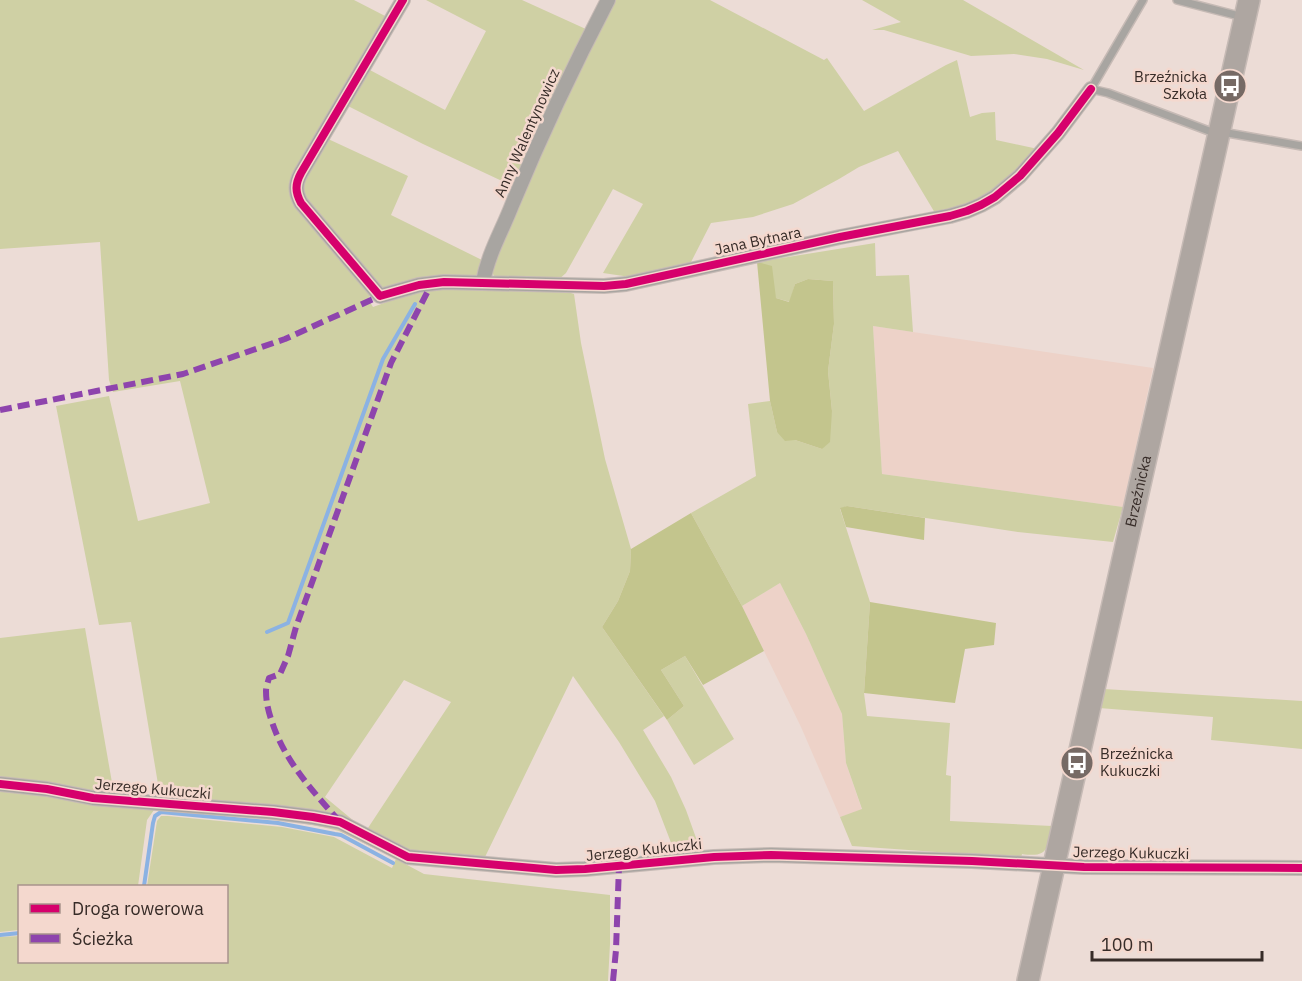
<svg xmlns="http://www.w3.org/2000/svg" width="1302" height="981" font-family="'IBM Plex Sans',sans-serif">
<rect width="100%" height="100%" fill="#ecdcd6"/>
<path fill="#edd2c8" d="M873,326L1153,368L1123,507L882,474Z
M780,583L806,634L842,714L846,763L862,810L840,817L801,727L742,606Z"/>
<path fill="#cfd0a4" fill-rule="evenodd" d="M0,0H354L389,18L293,184L369,291L370,296L368,299L373,307L431,286L558,289L574,294L581,343L605,459L631,549L630,571L618,601L602,627L664,716L643,730L671,777L686,810L700,849L675,853L655,801L619,742L573,676L485,857L454,856L401,851L396,859L424,874L610,895V944L608,981H0V937L19,936L20,962H226V886H147L157,821L161,816H168L282,827L334,837L392,868L396,859L339,831L322,827L280,819L161,808L154,810L147,820L138,886H20L19,930L0,932V638L85,628L114,794L160,796L131,622L99,625L56,406L109,396L138,521L210,503L180,381L113,392L109,380L100,242L0,249ZM404,680L451,702L366,831L325,797Z
M426,0H522L588,30L515,187L423,144L346,105L368,69L445,110L486,31Z
M616,0H710L824,60L827,58L864,111L946,65L957,60L970,117L982,113L995,112L996,140L1038,149C1026,163 1005,186 989,195C972,205 954,209 935,213L898,151L859,167L839,179L793,204L753,217L711,223L689,266L637,278L603,273L643,204L613,189L566,273L558,280L495,277L490,270L587,49Z
M862,0H963L1084,70L1047,59L1014,54L971,56L884,30H872L901,22Z
M326,138L408,176L391,215L484,261L476,276L383,290L303,199L304,175Z
M875,243L876,276L909,275L913,332L873,326L882,474L1123,507L1113,542L1018,532L847,506L840,509L870,602L864,693L867,716L950,723L946,775L951,776L950,821L1052,826C1047,848 1049,858 1022,854L1021,858L852,846L840,817L862,809L846,763L842,714L806,634L780,583L742,606L691,513L756,476L748,404L770,401L777,432L795,440L822,449L832,411L828,371L834,324L833,281L808,279L795,284L790,302L776,298L757,262Z
M685,656L734,739L694,765L667,720L684,706L661,670Z
M1104,689L1302,701V749L1211,740L1213,717L1099,708Z"/>
<path fill="#c3c58d" d="M757,262L772,266L776,298L789,302L795,284L808,279L833,281L834,324L828,371L832,411L830,442L822,449L795,440L785,441L777,432L770,401Z
M847,506L925,518L924,540L846,527L840,508Z
M691,513L742,606L764,651L703,685L685,656L661,670L684,706L667,720L602,627L618,601L630,571L631,549Z
M870,602L996,623L994,645L965,649L955,703L864,693Z"/>
<g fill="none" stroke-linecap="round" stroke-linejoin="round">
<path stroke="#8bb2e3" stroke-width="4" d="M267,632L288,623L383,359L415,304
M144,886L153,823L155,816L161,812L278,823L335,834L341,835L393,863
M0,935L20,933"/>
<defs>
<path id="service" d="M1143,0L1091,89L1108,93L1217,134
M1177,0L1243,17
M1222,132L1302,146"/>
<path id="minor" d="M403,0L301,173C295,184 295,192 301,203L380,296L419,285L444,282L604,286L626,284L840,237L950,216L967,211L981,205L995,197L1020,176L1058,133L1091,89
M483,282C488,254 502,231 512,205C541,135 573,67 608,0
M0,784L47,789L93,798L273,812L313,817L340,822L408,857L556,870L585,869L714,857L771,855L972,861L1084,867L1302,868"/>
<g id="primary">
<path id="s1" d="M1028,981L1249,0"/>
</g>
</defs>
<use href="#service" stroke="#c6bab5" stroke-width="10"/>
<use href="#minor" stroke="#c6bab5" stroke-width="16"/>
<use href="#primary" stroke="#c6bab5" stroke-width="24"/>
<use href="#service" stroke="#a8a5a1" stroke-width="7"/>
<use href="#minor" stroke="#a8a5a1" stroke-width="14"/>
<use href="#primary" stroke="#aea6a1" stroke-width="21"/>
<path stroke="#8e44ad" stroke-width="6" stroke-dasharray="12 6" stroke-linecap="butt" d="M0,410L183,374L285,339L380,296
M340,822C312,790 284,761 271,719C268,710 266,701 266,691C266,687 268,682 269,678L280,674L288,656L296,627L391,363L432,283
M613,981L616,950L619,866"/>
<defs>
<path id="cycleway" d="M403,0L301,173C295,184 295,192 301,203L380,296L419,285L444,282L604,286L626,284L840,237L950,216L967,211L981,205L995,197L1020,176L1058,133L1091,89
M0,784L47,789L93,798L273,812L313,817L340,822L408,857L556,870L585,869L714,857L771,855L972,861L1084,867L1302,868"/>
</defs>
<use href="#cycleway" stroke="#f4d8ce" stroke-width="11"/>
<use href="#cycleway" stroke="#d6006c" stroke-width="8"/>
</g>
<defs>
<symbol id="bus-disc" viewBox="-11 -11 22 22"><circle r="9.5" fill="#766a65" stroke="#f4d8ce"/><path d="M-5-6H5V4H4V6H2V4H-2V6H-4V4H-5ZM-3.5-4V0h7V-4ZM-3.5 1.2v1.5H-2V1.2ZM2 1.2v1.5H3.5V1.2Z" fill="#fff"/></symbol>
</defs>
<g fill-rule="evenodd">
<use href="#bus-disc" x="1211" y="67" width="38" height="38"/>
<use href="#bus-disc" x="1058" y="744" width="38" height="38"/>
</g>
<g text-anchor="middle" stroke-width="5" stroke-linejoin="round" paint-order="stroke">
<g font-size="15" fill="#372c28" stroke="#f4d8ce" text-anchor="end">
<text x="1207" y="82">Brzeźnicka<tspan x="1207" dy="17">Szkoła</tspan></text>
<text x="1100" y="759" text-anchor="start">Brzeźnicka<tspan x="1100" dy="17">Kukuczki</tspan></text>
</g>
<g font-size="15" fill="#372c28" stroke="#f4d8ce">
<text transform="translate(527 133) rotate(-66)" y="5">Anny Walentynowicz</text>
<text transform="translate(758 241) rotate(-12)" y="5">Jana Bytnara</text>
<text dy="5" stroke="none"><textPath href="#s1" startOffset="502">Brzeźnicka</textPath></text>
<text transform="translate(153 789) rotate(5)" y="5">Jerzego Kukuczki</text>
<text transform="translate(644 850) rotate(-6)" y="5">Jerzego Kukuczki</text>
<text transform="translate(1131 853) rotate(1)" y="5">Jerzego Kukuczki</text>
</g>
</g>
<rect x="18" y="885" width="210" height="78" fill="#f4d8ce" stroke="#a8938c" stroke-width="1.5"/>
<rect x="30" y="904" width="30" height="9" fill="#d6006c" stroke="#a8938c" stroke-width="1.5"/>
<text x="72" y="915" font-size="18" fill="#372c28">Droga rowerowa</text>
<rect x="30" y="934" width="30" height="9" fill="#8e44ad" stroke="#a8938c" stroke-width="1.5"/>
<text x="72" y="945" font-size="18" fill="#372c28">Ścieżka</text>
<path d="M1092 951v9h170v-9" fill="none" stroke="#372c28" stroke-width="3"/>
<text x="1101" y="951" font-size="18" fill="#372c28" stroke="#f4d8ce" stroke-width="4.5" paint-order="stroke">100 m</text>
</svg>
